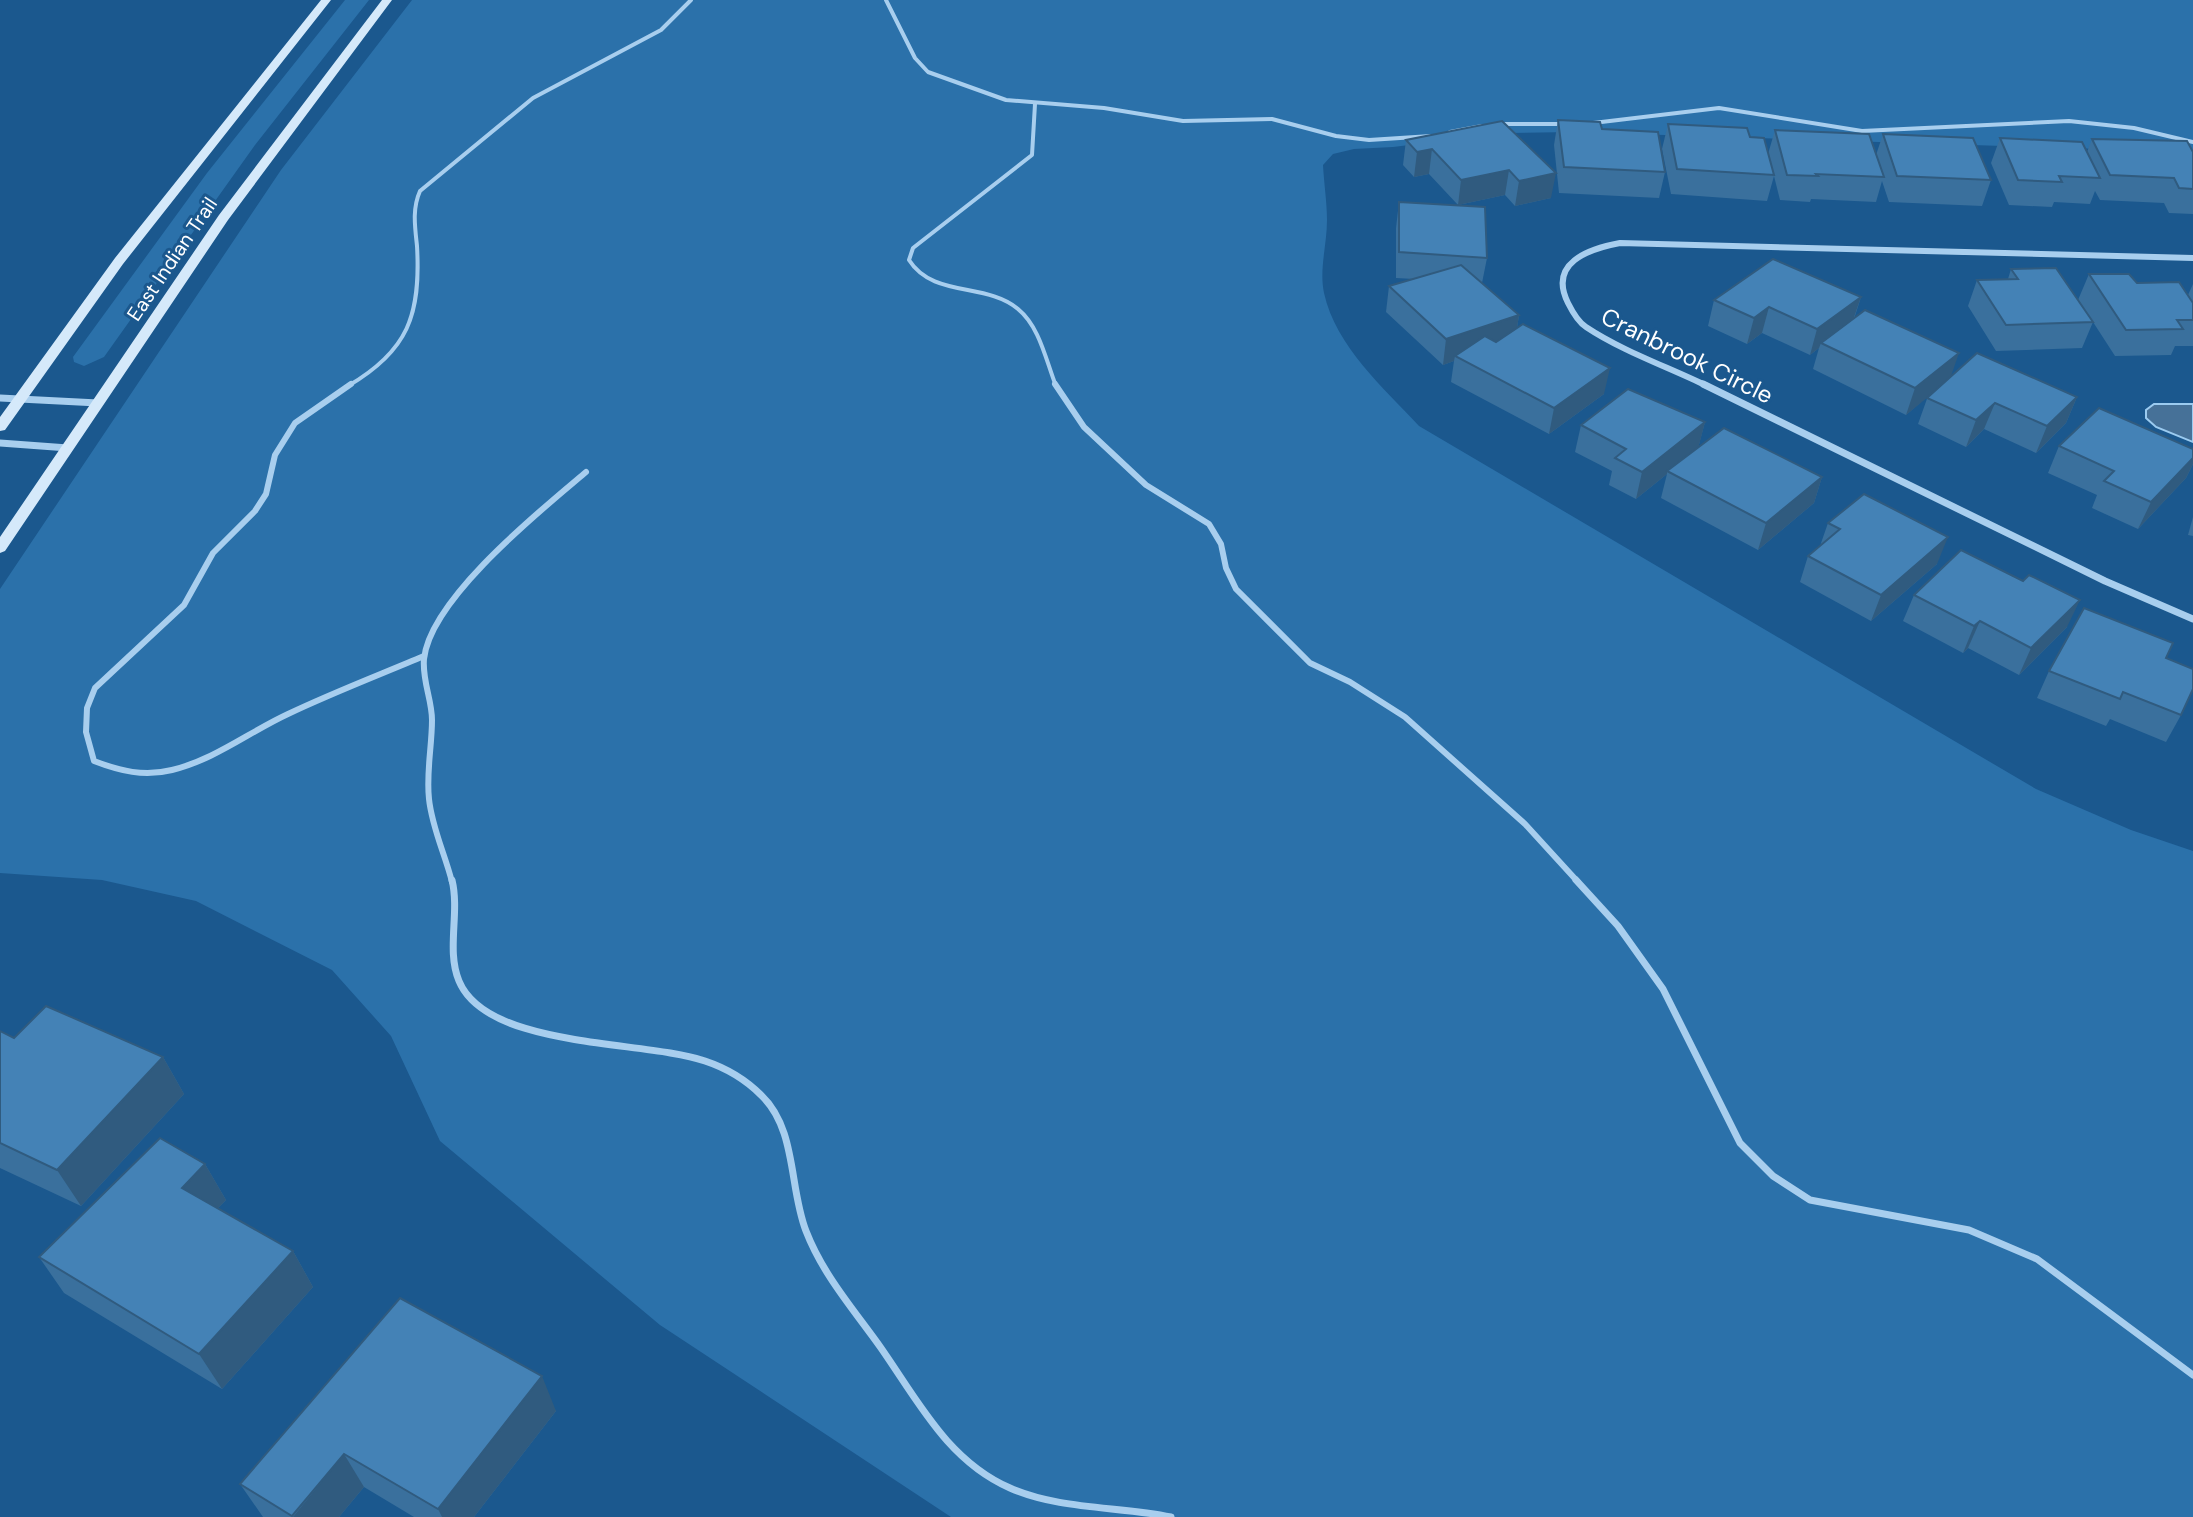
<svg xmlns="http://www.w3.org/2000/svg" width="2193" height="1517" font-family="'DM Sans',sans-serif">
<rect width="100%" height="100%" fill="#1b588e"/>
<g fill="#2b71aa">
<path d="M345 0H369L255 145 104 357 84 366 74 362 73 357 207 173Z"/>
<path d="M412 0H2193V152L1572 132 1506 133 1393 147 1354 149 1333 154 1323 165C1324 184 1327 202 1327 220 1327 245 1319 269 1324 293 1336 347 1384 388 1419 426L2036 789 2131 830 2193 851V1517H951L660 1325 440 1141 391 1036 332 970 196 901 102 880 0 873V589L281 170Z"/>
</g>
<path fill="#467198" stroke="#9bcbf0" stroke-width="2" d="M2154 404H2193V442L2156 427 2146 418V410Z"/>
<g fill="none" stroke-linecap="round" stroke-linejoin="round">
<g stroke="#a8ceee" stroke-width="4">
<path d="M886 0 915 58 928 72 1006 100 1104 108 1183 121 1272 119 1336 136 1369 140 1431 136"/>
<path d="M1035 104 1032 155 913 248 909 260C933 298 986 282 1018 309 1040 327 1046 361 1056 386"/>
<path d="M1593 123 1719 108 1862 131 2069 121 2134 128 2193 142"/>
<path d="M1497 124H1566"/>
<path d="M1450 132 1482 126"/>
<path d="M348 386C408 351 421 315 417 246 415 227 412 209 420 191L533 98 661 30 691 0"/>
</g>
<g stroke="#a8ceee" stroke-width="6">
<path d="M351 384 295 423 275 455 266 494 255 511 213 553 184 605 95 688 87 708 86 732 94 761C120 771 144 777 172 770 214 760 249 732 288 714 332 693 379 675 424 656"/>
<path d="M1055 384 1084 427 1146 485 1209 524 1221 544 1226 568 1236 589 1310 663 1350 682 1405 717 1525 824 1578 882"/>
<path d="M452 882C445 854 432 828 429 799 426 773 432 746 432 720 432 700 422 680 424 659 430 599 541 510 586 472"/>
</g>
<g stroke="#a8ceee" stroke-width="7">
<path d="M452 880C460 913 446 950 459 981 487 1049 644 1040 705 1061 726 1068 745 1079 761 1095 797 1129 789 1188 806 1231 823 1275 854 1310 881 1348 918 1401 948 1461 1010 1488 1060 1510 1119 1506 1171 1517"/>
<path d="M1576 880 1618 926 1663 989 1740 1143 1773 1176 1810 1200 1969 1230 2037 1259 2193 1375"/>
</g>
<path stroke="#a8ceee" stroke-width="6" d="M1707 386C1668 367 1622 351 1586 327 1578 322 1572 311 1568 303 1548 263 1588 249 1620 243L2193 258"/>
<g stroke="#a8ceee" stroke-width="7">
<path d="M1703 384 2105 581 2193 619"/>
<path d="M0 398 98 403"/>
<path d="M0 443 68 448"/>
</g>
<g fill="#d5e9fa" fill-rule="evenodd">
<path d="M321 0H331L123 264 5 430 0 431V417L115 258Z"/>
<path d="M382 0H392L228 220 5 551 0 553V537L219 215Z"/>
</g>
</g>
<g fill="#3a709d">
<path d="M1558 120 1602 129 1665 172 1659 198 1559 193 1554 145Z"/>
<path d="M1502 121 1551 198 1515 206 1505 195 1458 205 1429 174 1414 177 1403 165 1406 140Z"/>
<path d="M1668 124 1750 137 1768 154 1775 130 1876 155 1883 134 1991 180 1982 206 1889 202 1882 181 1876 202 1811 199 1810 202 1780 200 1774 176 1767 201 1671 194 1662 149Z"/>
<path d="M2000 138 2087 152 2092 139 2193 152V214L2169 213 2164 203 2100 200 2095 191 2090 204 2054 202 2052 207 2009 205 1991 163Z"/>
<path d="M1399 202 1487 258 1482 283 1519 315 1517 328 1604 394 1549 434 1451 382 1454 361 1443 365 1386 312 1389 286 1414 279 1396 278V228Z"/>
<path d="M2011 269 2078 300 2089 274 2137 283 2188 295 2193 284V346H2175L2171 355 2115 356 2093 322 2082 348 1996 351 1968 306 1977 280 2008 279Z"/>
<path d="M1861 297 1854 319 1951 377 2077 397 2066 423 2036 453 1984 429 1966 447 1918 424 1928 396 1906 415 1813 369 1819 348 1810 355 1762 333 1747 344 1708 326 1714 300Z"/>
<path d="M1705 422 1698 448 1822 477 1814 503 1758 550 1661 498 1667 474 1636 499 1609 485 1612 471 1575 452 1581 425Z"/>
<path d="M2059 446 2193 449V464L2186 478 2138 529 2092 508 2097 495 2048 473Z"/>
<path d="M2193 517V536L2188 535Z"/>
<path d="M1828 523 1937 564 1871 621 1800 582 1808 556 1820 546Z"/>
<path d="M1914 595 2067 627 2019 675 1968 648 1963 653 1903 621Z"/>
<path d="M2166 658 2181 715 2166 742 2110 719 2106 726 2037 698 2049 671Z"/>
<path d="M0 1031 14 1038 163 1057 184 1094 81 1206 0 1168Z"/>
<path d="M205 1164 226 1200 218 1208 293 1251 313 1287 222 1389 64 1293 39 1257Z"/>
<path d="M400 1298 556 1411 474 1517H414L364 1487 339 1517H263L240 1484Z"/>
</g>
<g fill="#305b7f">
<path d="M1432 149 1429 174 1414 177 1417 152Z"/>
<path d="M1509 170 1505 195 1458 205 1461 180Z"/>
<path d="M1556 173 1551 198 1515 206 1519 181Z"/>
<path d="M1861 297 1852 323 1821 343 1819 348 1810 355 1817 329Z"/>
<path d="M1769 307 1762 333 1747 344 1754 318Z"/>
<path d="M1519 315 1515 341 1455 356 1454 361 1443 365 1446 339Z"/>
<path d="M1959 353 1950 379 1906 415 1915 388Z"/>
<path d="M1610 368 1604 394 1549 434 1554 408Z"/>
<path d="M2077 397 2066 423 2036 453 2047 426Z"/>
<path d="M1995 403 1984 429 1966 447 1976 420Z"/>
<path d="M1705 422 1698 449 1667 471V474L1636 499 1642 472Z"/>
<path d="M2193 458V464L2186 478 2138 529 2151 502Z"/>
<path d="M1822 477 1814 503 1758 550 1766 523Z"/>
<path d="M1948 537 1937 564 1871 621 1881 595Z"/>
<path d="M2080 600 2067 627 2019 675 2031 648Z"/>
<path d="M1980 621 1968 648 1963 653 1974 626Z"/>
<path d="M163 1057 184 1094 81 1206 57 1170Z"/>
<path d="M205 1164 226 1200 203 1224 182 1188Z"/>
<path d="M293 1251 313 1287 222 1389 199 1354Z"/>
<path d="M542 1376 556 1411 474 1517H442L438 1509Z"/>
<path d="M344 1454 364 1487 339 1517H293Z"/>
</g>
<g fill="#4482b6" stroke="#305b7f" stroke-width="2">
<path d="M1558 120 1600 122 1602 129 1658 132 1665 172 1564 167Z"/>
<path d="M1502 121 1556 173 1519 181 1509 170 1461 180 1432 149 1417 152 1406 140Z"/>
<path d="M1668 124 1747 128 1750 137 1764 138 1774 175 1677 169Z"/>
<path d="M1775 130 1869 134 1884 177 1816 174 1818 176 1787 175Z"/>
<path d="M1883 134 1973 138 1991 180 1897 176Z"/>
<path d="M2000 138 2082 142 2100 178 2059 176 2062 182 2018 180Z"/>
<path d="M2092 139 2187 141 2193 152V189L2179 188 2174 178 2110 175Z"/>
<path d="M1399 202 1485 207 1487 258 1399 252Z"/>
<path d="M1773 259 1861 297 1817 329 1769 307 1754 318 1714 300Z"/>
<path d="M1461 265 1519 315 1446 339 1389 286Z"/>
<path d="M2056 268 2093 322 2006 325 1977 280 2018 279 2011 269Z"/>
<path d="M2089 274H2129L2137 283 2179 282 2193 303V320H2177L2183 329 2126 330Z"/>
<path d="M1865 310 1959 353 1915 388 1821 343Z"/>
<path d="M1523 324 1610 368 1554 408 1455 356 1485 336 1496 342Z"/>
<path d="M1977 353 2077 397 2047 426 1995 403 1976 420 1927 398Z"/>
<path d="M1628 389 1705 422 1642 472 1615 458 1626 449 1581 425Z"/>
<path d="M2099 408 2193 449V458L2151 502 2104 481 2114 471 2059 446Z"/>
<path d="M1724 428 1822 477 1766 523 1667 471Z"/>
<path d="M1864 494 1948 537 1881 595 1808 556 1840 529 1828 523Z"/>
<path d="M1961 550 2023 581 2029 575 2080 600 2031 648 1980 621 1974 626 1914 595Z"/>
<path d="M2084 608 2173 643 2166 658 2193 669V689L2181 715 2123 692 2120 699 2049 671Z"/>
<path d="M46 1006 163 1057 57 1170 0 1143V1031L14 1038Z"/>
<path d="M160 1138 205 1164 182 1188 293 1251 199 1354 39 1257Z"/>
<path d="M400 1298 542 1376 438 1509 344 1454 292 1516 240 1484Z"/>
</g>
<g text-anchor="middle" stroke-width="6" stroke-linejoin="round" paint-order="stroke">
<g font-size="20" fill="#fff" stroke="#1b588e">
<text transform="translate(172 259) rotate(-56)" y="7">East Indian Trail</text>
</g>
<g font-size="24" fill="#fff" stroke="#1b588e">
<text transform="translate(1687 356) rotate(26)" y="8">Cranbrook Circle</text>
</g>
</g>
</svg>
